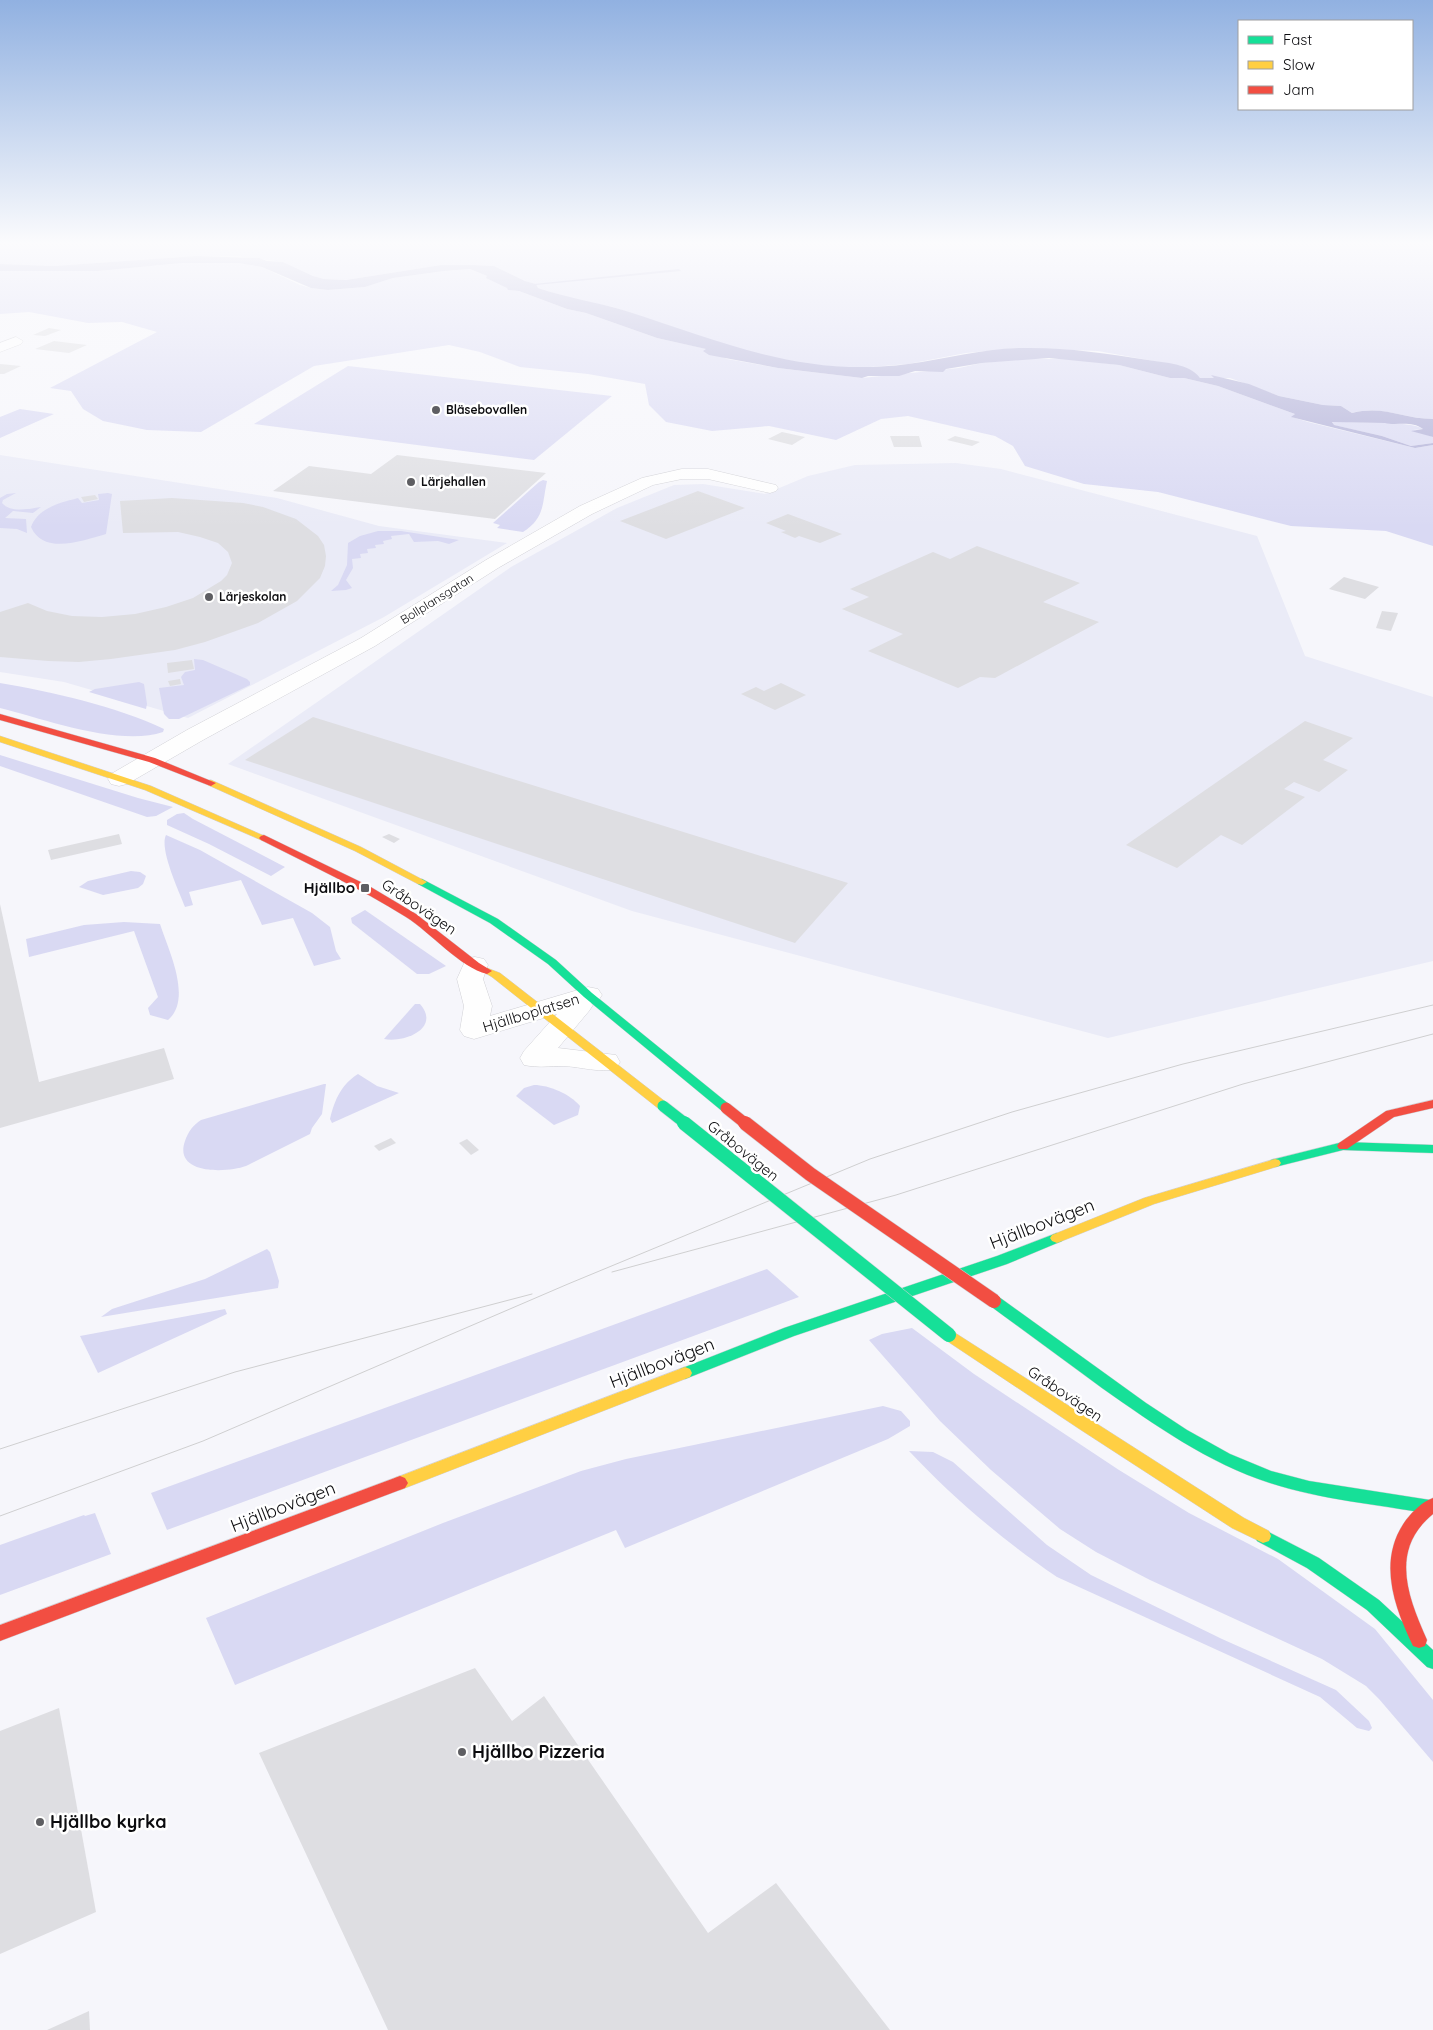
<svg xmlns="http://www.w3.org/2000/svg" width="1433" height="2030" font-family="Quicksand,sans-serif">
<rect width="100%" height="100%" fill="#f6f6fb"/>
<g fill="#eaebf7">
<path d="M0 455 277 498 379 526 507 543 384 617 188 718 64 682 0 672Z"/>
<path d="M956 463 1001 469 1257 536 1305 656 1433 697V961L1108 1038 632 911 228 764 511 567 617 508 674 485 703 484 765 494 808 476 855 465Z"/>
</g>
<g fill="#d9d9f3">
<path d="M0 244H1433V419C1405 419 1381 405 1352 413L1341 406 1323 405 1279 396 1230 378H1200L1181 366 1098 351 1019 348 966 353 908 364 858 368 813 365 759 355 703 338 613 307 572 299 538 288 536 284 525 281 494 266 474 265H441L346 280 324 279 313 276 283 262 237 256H196L54 266 0 264Z"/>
<path d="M182 263H238L262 267 300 285 311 288 328 290 365 287 393 278 444 271 470 269 487 276V278L508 288V290L519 291 567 309 586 313 657 338 707 349 727 359 778 368 862 378 959 368 982 363 1020 359H1071L1119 365 1170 378H1184L1218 386 1295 414 1292 417 1308 422 1415 448 1433 445V546L1386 531 1291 526 1158 492 1084 484 1025 466 1013 446 995 436 908 416 881 419 836 440 769 426 712 431 666 422 649 405 645 384 588 374 520 367 480 352 449 345 314 366 201 432 147 430 103 421 83 409 71 391 50 388 157 332 122 322 88 323 29 312 0 314V271H98Z"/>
<path d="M348 366 612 396 534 460 254 424Z"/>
<path d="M20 409 54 414 0 438V417Z"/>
<path d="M1332 421C1351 424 1412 420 1423 429L1413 430 1433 437V443L1411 446 1382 436 1333 425Z"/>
<path d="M543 480 547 481C542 504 545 518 523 532L497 528 500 525 493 523 539 482Z"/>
<path d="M16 493 3 500 2 503C11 513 28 509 41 507L33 513 13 511 5 518 26 519 27 533 17 529 0 528V498L7 494Z"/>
<path d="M108 493 112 494 106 534C84 540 44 556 31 527 38 508 59 503 78 498L82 503 99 500 98 494Z"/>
<path d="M378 531H401L459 540 449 544 438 541 414 542 409 534 391 536 392 539 383 541 384 544 375 545 376 548 367 549 368 553 360 554 361 558 352 559 353 568 346 580 352 588 346 590 331 591 338 585 347 565 348 543 360 536Z"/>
<path d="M194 659 203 660 247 679 250 682V685L179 719H169L164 714 159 688 184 685 181 677 185 672 195 670Z"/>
<path d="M139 682 144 684 147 704 146 709 89 692 95 689Z"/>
<path d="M0 683C52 692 116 706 164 729L163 732C120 747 44 719 0 708Z"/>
<path d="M0 755 138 798 173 807 156 816 147 817 0 766Z"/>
<path d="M184 813 193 819 285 867 271 876 209 844 167 825V820L177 814Z"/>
<path d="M166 835 200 850 312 913 330 927 336 951 341 959 314 966 293 918 262 925 241 880 189 892 193 905 185 907C179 891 159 849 166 835Z"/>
<path d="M131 871 140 872 146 876 143 884 138 888 103 895 79 887 88 881Z"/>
<path d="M365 910 446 966 429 974H417L352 923 351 918Z"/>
<path d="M124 922 160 924C168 949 193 999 168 1020L150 1015 148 1008 158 997 134 931 29 957 26 939 84 925Z"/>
<path d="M415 1004H420C441 1028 405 1043 384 1039Z"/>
<path d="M358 1074 377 1086 399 1093 332 1123 330 1119C335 1099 341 1085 358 1074Z"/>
<path d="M324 1084H326L322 1114 312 1128 310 1134 246 1166C227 1173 173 1175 185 1141 188 1132 193 1125 201 1120Z"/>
<path d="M534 1085C549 1085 570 1094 580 1106L578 1115 554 1125 516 1096 524 1088Z"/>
<path d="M267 1249 270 1252 279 1281 278 1288 101 1317 112 1309 205 1279Z"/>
<path d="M767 1269 799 1297 167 1530 151 1493Z"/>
<path d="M225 1309 227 1314 98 1373 80 1336Z"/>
<path d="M912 1328 974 1374 1119 1470 1189 1513 1278 1559 1375 1629 1433 1700V1762L1379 1699 1366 1686 1322 1659 1150 1580 1096 1552 1060 1529 991 1470 940 1421 869 1340 882 1334Z"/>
<path d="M883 1406 901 1411 910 1421V1426L888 1439 625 1548 616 1530 235 1685 206 1618 443 1523 581 1471 626 1459Z"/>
<path d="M909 1451 933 1452 953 1462 1047 1545 1091 1575 1222 1639 1336 1690 1369 1721 1372 1728 1369 1731 1357 1728 1320 1697 1057 1577C1004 1541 953 1498 909 1451Z"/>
<path d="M95 1513 111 1554 0 1595V1545L84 1515 85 1516Z"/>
</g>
<path fill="#aeadd6" d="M196 256 259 258 267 261 283 262 313 276 324 279 346 280 441 265H474L494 266 525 281 536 284 538 288C567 298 597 302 626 311 722 342 804 378 908 364 946 359 983 349 1020 348 1064 347 1105 353 1148 360 1165 363 1189 363 1200 378H1214L1211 375 1249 384 1279 396 1323 405 1341 406 1352 413C1384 405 1403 419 1433 419V437L1411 431 1423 429C1411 420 1397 426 1385 423L1332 422 1334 425 1382 436 1411 446 1433 443V445L1415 448 1291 417 1295 414 1218 386 1184 378H1170L1119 365 1049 358 982 363 946 369 943 372 915 371 899 376H868L862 378 778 368 709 355 703 351 706 349 657 338 586 313 567 309 519 291 508 290 507 288 486 278 487 276 470 269 444 271 393 278 365 287 328 290 311 288 262 267 238 263H182L98 271H0V264L54 266Z"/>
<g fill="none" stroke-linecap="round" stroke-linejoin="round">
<path fill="#aeadd6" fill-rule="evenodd" d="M679 269 681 271 536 285 534 284Z"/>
</g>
<g fill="#dedee2">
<path d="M49 328 61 330 45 336 33 335Z"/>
<path d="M54 341 87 345 69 353 35 349Z"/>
<path d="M0 364 21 366 4 374H0Z"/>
<path d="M782 432 805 437 792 445 768 439Z"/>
<path d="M890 436H919L922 447H894Z"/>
<path d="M955 436 980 442 972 446 947 440Z"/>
<path d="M397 455 546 473 495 519 273 491 309 466 371 474Z"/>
<path d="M698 491 745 508 666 539 620 521Z"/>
<path d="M95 495 98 499 84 502 81 497Z"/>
<path d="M172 498 243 503 263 507 296 519 318 536 324 545 326 556 325 566 320 578 297 601 258 623 205 642 175 650 111 659 79 662 48 661 0 657V612L28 603 47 611 72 616 102 617 135 614 166 607 193 598 221 581 227 575 232 563 228 552 218 543 200 537 178 532 123 533 120 501Z"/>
<path d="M788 514 842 534 820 543 799 536 795 538 781 532 786 531 766 523Z"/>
<path d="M977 546 1080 583 1043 602 1099 622 995 678 980 677 958 688 868 651 903 634 842 609 869 597 850 589 933 552 950 559Z"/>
<path d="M1344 577 1379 587 1365 599 1329 589Z"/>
<path d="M1382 611 1398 613 1391 631 1376 628Z"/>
<path d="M192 660 194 669 168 673 167 663Z"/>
<path d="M180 679 181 684 170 686 168 681Z"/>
<path d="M781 683 806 695 775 710 741 694 756 687 764 691Z"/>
<path d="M313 717 848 883 795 943 245 760Z"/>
<path d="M1305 721 1353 738 1323 760 1348 770 1319 792 1294 782 1284 789 1305 797 1242 845 1221 835 1177 868 1126 845Z"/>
<path d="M119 834 122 844 51 860 48 850Z"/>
<path d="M389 834 400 839 394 843 382 837Z"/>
<path d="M0 904 39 1082 164 1048 174 1079 0 1128Z"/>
<path d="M391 1138 396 1143 379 1151 374 1146Z"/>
<path d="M467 1139 479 1150 471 1155 459 1143Z"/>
<path d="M475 1668 512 1721 544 1696 708 1933 776 1883 890 2030H388L259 1753Z"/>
<path d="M59 1708 96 1912 0 1954V1731Z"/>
<path d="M89 2011 90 2030H47Z"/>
</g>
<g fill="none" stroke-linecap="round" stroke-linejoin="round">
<g stroke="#d1d1d6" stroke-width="1">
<g id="street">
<path d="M16 337 23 341 21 344 0 352V343Z"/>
<path d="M682 469H708L776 485 778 488 776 491 770 493 708 479H682L653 485 592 514 498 568 375 646 203 740 127 784 119 786 111 784 108 779 111 774 187 730 361 638 486 560 580 506 642 478Z"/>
<path d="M475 957 484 959 488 965 483 979 492 1006 490 1016 588 987 598 989 602 995 598 1001 591 1003 593 1005 589 1011 558 1048 616 1055 620 1062 616 1069C599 1073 582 1067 564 1066 550 1066 538 1068 524 1065L520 1058 524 1051 557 1014 474 1039 464 1036 460 1030 464 1006 457 979 466 959Z"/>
</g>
</g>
<g stroke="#d1d1d6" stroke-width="1">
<g id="fast">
<path d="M422 879 498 919 556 960 592 993 730 1105 732 1108 730 1111H722L584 997 548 964 490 923 418 884 417 882 418 880Z"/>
<path d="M1343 1142 1433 1145V1153L1343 1150 1275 1167 1271 1166 1269 1163 1271 1160Z"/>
<path d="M1057 1233 1062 1235 1064 1238 1062 1241 1007 1264 794 1336 685 1379 680 1377 678 1373 680 1369 784 1328 997 1256Z"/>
<path d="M994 1296 999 1297 1146 1403 1187 1430 1230 1454 1271 1471 1309 1481 1430 1500 1433 1501V1513L1430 1514C1377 1504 1322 1500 1270 1483 1208 1463 1155 1425 1102 1388 1064 1360 1027 1333 989 1305L987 1301 989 1297Z"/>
<path d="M1263 1529 1319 1558 1379 1600 1433 1650V1669L1427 1667 1367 1610 1307 1568 1257 1541 1255 1536 1257 1531Z"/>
</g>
</g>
<g stroke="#d1d1d6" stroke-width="1">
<g id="slow">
<path d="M0 736 151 786 269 838 264 841 261 840 145 790 0 742Z"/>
<path d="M211 780 361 847 427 882 422 885 418 884 355 851 208 785V781Z"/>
<path d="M487 968 500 973 667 1103 669 1106 667 1109H659L492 977 482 971 483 969Z"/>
<path d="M1275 1159 1279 1160 1281 1163 1279 1166 1154 1204 1062 1241 1057 1243 1052 1241 1050 1238 1052 1235 1144 1198Z"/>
<path d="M949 1329 1244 1518 1269 1531 1271 1536 1269 1541 1263 1543 1232 1528 1081 1430 944 1339 942 1335 944 1331Z"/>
<path d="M685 1367 690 1369 692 1373 690 1377 400 1490 395 1488 392 1483 395 1478Z"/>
</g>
</g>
<g stroke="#d1d1d6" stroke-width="1">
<g id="jam">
<path d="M0 714 155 758 216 783 211 786 208 785 149 762 0 720Z"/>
<path d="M264 835 369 886 416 914 479 963 492 971 487 974C461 968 430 932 406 917 360 888 310 865 261 840L259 838 261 836Z"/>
<path d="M1433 1100V1108L1394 1117 1347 1149H1339L1337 1146 1339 1143 1386 1111Z"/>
<path d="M400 1476 405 1478 408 1483 405 1488 0 1641V1625Z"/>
<path d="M1433 1498V1514C1389 1550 1408 1597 1427 1640L1425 1646 1419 1648 1413 1646C1394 1606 1377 1560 1406 1520 1413 1511 1422 1502 1433 1498Z"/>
</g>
</g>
<use href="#street" fill="#fefefe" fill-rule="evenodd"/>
<use href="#fast" fill="#16e098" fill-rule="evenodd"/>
<use href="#slow" fill="#ffcf43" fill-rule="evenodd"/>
<use href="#jam" fill="#f24e42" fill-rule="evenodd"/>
<g stroke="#cfcfd0" stroke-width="1">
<path d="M612 1272 896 1195 1243 1084 1433 1034"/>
<path d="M0 1449 235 1372 532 1294"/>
<path d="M0 1516 203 1441 568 1284 870 1159 1012 1112 1183 1064 1433 1005"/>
</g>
<g stroke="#d1d1d6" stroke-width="12" stroke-linecap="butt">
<path id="fast-bridge-far1" d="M663 1106 686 1124"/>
</g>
<g stroke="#d1d1d6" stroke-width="15" stroke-linecap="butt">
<path id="fast-bridge" d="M684 1123 949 1335"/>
</g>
<g stroke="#d1d1d6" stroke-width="12" stroke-linecap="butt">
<path id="jam-bridge-far1" d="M726 1108 746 1124"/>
</g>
<g stroke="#d1d1d6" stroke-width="15" stroke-linecap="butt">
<path id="jam-bridge" d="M745 1123 810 1174 994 1301"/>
</g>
<use href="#fast-bridge-far1" stroke="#16e098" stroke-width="11"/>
<use href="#fast-bridge" stroke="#16e098" stroke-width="14"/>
<use href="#jam-bridge-far1" stroke="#f24e42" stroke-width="11"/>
<use href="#jam-bridge" stroke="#f24e42" stroke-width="14"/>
</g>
<linearGradient id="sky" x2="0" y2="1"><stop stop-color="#91b1e1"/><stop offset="0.46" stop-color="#fbfbfd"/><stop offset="1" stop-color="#fbfbfd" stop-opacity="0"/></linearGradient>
<rect width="1433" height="528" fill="url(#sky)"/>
<g fill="#5e5e62" stroke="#fff" stroke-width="2">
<circle cx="436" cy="410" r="5"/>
<circle cx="411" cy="482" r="5"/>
<circle cx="209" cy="597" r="5"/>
<rect x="360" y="883" width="10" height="10" rx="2.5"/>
<circle cx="462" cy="1752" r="5"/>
<circle cx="40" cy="1822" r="5"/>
</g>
<g text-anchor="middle" stroke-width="5" stroke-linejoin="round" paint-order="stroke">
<g font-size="12" font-weight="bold" fill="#0c0c0f" stroke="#fff" text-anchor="start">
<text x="446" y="414">Bläsebovallen</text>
<text x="421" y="486">Lärjehallen</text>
<text x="219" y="601">Lärjeskolan</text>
</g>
<g font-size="12" fill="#0c0c0f" stroke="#fff">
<text transform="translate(437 599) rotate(-32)" y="4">Bollplansgatan</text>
</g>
<g font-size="15" font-weight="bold" fill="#0c0c0f" stroke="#fff" text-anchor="end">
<text x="355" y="893">Hjällbo</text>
</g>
<g font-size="15" fill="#0c0c0f" stroke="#fff">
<text transform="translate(419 907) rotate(34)" y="5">Gråbovägen</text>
<text transform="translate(531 1013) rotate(-17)" y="5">Hjällboplatsen</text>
<text transform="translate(743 1151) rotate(39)" y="5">Gråbovägen</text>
<text transform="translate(1065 1394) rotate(34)" y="5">Gråbovägen</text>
</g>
<g font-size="18" fill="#0c0c0f" stroke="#fff">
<text transform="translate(1042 1224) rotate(-21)" y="6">Hjällbovägen</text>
<text transform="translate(662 1363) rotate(-21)" y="6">Hjällbovägen</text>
<text transform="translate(283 1507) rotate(-21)" y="6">Hjällbovägen</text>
</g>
<g font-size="18" font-weight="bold" fill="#0c0c0f" stroke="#fff" text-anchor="start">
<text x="472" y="1758">Hjällbo Pizzeria</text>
<text x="50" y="1828">Hjällbo kyrka</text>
</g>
</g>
<rect x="1238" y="20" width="175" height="90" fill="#ffffff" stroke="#9e9e9f"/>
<rect x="1248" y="36" width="25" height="8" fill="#16e098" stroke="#9e9e9f"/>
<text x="1283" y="45" font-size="15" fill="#0c0c0f">Fast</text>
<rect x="1248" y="61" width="25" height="8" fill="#ffcf43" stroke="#9e9e9f"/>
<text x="1283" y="70" font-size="15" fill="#0c0c0f">Slow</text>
<rect x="1248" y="86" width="25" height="8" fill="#f24e42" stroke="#9e9e9f"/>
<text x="1283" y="95" font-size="15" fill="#0c0c0f">Jam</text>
</svg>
